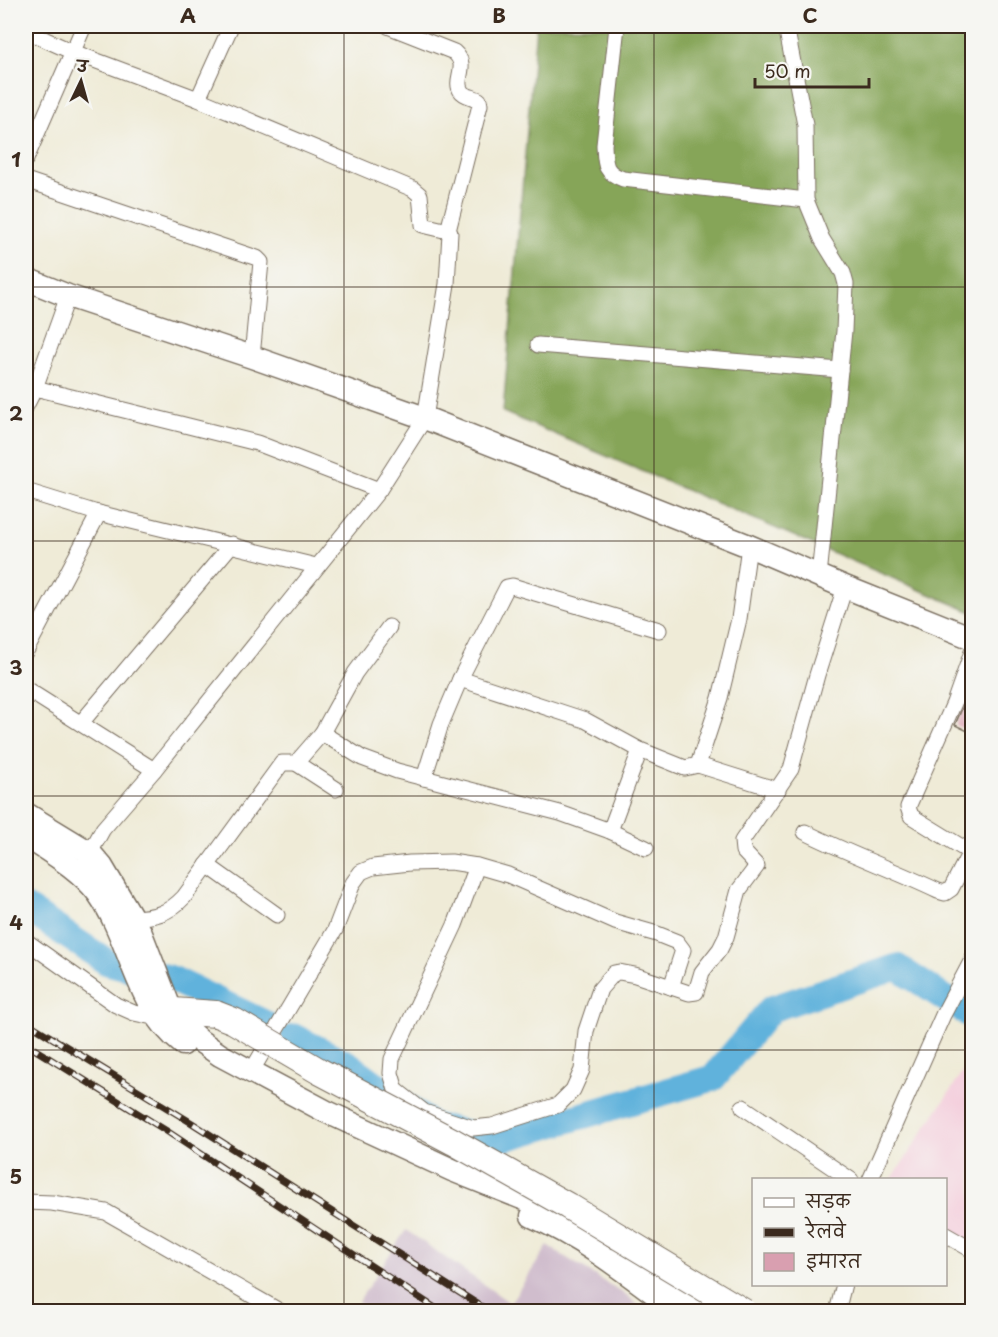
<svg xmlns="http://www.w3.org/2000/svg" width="998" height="1337" font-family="'Playpen Sans','Playpen Sans Deva',sans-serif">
<rect width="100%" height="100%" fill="#f6f6f2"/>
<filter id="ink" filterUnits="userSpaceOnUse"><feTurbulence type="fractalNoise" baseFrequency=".0167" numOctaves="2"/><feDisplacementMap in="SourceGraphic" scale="12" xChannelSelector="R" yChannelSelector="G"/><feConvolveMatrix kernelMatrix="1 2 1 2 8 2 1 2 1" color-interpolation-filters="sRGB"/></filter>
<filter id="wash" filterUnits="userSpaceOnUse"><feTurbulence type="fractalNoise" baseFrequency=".008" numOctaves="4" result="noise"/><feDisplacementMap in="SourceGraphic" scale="24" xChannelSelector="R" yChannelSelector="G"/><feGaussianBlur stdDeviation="1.35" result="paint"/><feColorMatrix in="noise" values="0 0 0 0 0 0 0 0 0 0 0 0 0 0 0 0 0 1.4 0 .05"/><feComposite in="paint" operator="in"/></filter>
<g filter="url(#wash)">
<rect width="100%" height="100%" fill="#efebd7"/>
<path fill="#f4cfdd" d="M972 1058V1243L946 1228V1180H891Z"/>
<path fill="#d0bdcd" d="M406 1230 510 1303 548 1246 629 1297 644 1311H373L358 1302Z"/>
<path fill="#86a559" stroke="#60683c" stroke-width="1.5" d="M536 26H972V612L503 412Z"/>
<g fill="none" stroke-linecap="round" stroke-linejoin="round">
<g stroke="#61b2dc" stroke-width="27">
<path d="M26 908 107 962 172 979 264 1023"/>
<path d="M294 1037 348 1064 433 1126 498 1140 713 1078 771 1009 897 967 972 1016"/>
</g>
</g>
<g id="blocks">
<path fill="#d99fb0" d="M972 685V733L955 725Z"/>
</g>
</g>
<g filter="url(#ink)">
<use href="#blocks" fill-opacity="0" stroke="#7a6e5f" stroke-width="1.5"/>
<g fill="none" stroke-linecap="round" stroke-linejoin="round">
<g stroke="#7a6e5f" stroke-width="17">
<g id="street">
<path d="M388 26 454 52C470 66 453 79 461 91 464 96 474 97 479 100L480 105 448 231"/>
<path d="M617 26 604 145C605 165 604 172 623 179L806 200"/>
<path d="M786 26 805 125 806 200 822 239 843 273 846 284 844 331 819 576"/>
<path d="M26 31 73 52 198 99 413 189 420 195 423 225 448 231 450 233 447 284 425 418 379 490 154 770 103 829 86 860"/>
<path d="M198 99 231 26"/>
<path d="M26 159 84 26"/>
<path d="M26 180 257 258 261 262 252 357"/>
<path d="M538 345 840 370"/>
<path d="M35 388 257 443 379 490"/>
<path d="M26 406 35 388 68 296"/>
<path d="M26 491 94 512 316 566"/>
<path d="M26 651 99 513"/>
<path d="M460 679 585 720 640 750 685 768 698 765 720 698 739 619 749 546"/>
<path d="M26 689 154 770"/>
<path d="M81 723 232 544"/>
<path d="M322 733 362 758 397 771 560 813 610 831 646 848"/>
<path d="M296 763 336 789"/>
<path d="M698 765 778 790"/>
<path d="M424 778 441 724 460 679 507 587 512 586 659 630"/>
<path d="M610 831 640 750"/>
<path d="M805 832C849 854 894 870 938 891L945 893 951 889 968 856V851L911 816 908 807 954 703 972 652"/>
<path d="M207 865 277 915"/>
<path d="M477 866 455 925 392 1059 391 1073 396 1090 424 1112 473 1128 492 1126 558 1105 573 1090 582 1070 586 1031 600 989 614 973 619 972 635 975 689 993 696 992 702 972 720 949 726 937 739 890 757 866 743 851 742 841 791 769 817 675 845 587"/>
<path d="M132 918C155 917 168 914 184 897L282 763H296L322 733 355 673 389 627"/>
<path d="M26 941 116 1005 134 1013 162 1019"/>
<path d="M251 1072 335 930 353 883 361 872 373 867 410 863 451 862 477 866 508 875 615 922 657 934 677 942 683 950 671 987"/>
<path d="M743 1107 851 1180"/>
<path d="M870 1180 943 1015 972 960"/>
<path d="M26 1202 52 1203 106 1212 281 1312"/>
<path d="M946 1235 972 1250"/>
<path d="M837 1312 844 1284"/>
</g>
</g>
<g stroke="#7a6e5f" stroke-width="25">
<g id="secondary">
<path d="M26 279 68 296 252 357 425 418 749 546 845 587 972 638"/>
<path d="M26 814 90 853 102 867 140 931 168 1003 181 1024 200 1041 220 1055 325 1111 452 1170 562 1214"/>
<path d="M26 836C50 852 80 869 98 893 132 941 135 1007 183 1044"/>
<path d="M532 1216C585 1239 632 1277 679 1312"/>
<path d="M623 1252 708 1312"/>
</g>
</g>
<g stroke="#7a6e5f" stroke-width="28">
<path id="primary" d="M173 1011 216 1014"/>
</g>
<use href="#street" stroke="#fff" stroke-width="15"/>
<use href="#secondary" stroke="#fff" stroke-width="22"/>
<use href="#primary" stroke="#fff" stroke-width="26"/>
<g stroke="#3b2a1e" stroke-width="7">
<g id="rail">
<path d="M26 1022 192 1123 490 1312"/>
<path d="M26 1044 165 1130 441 1312"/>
</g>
</g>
<use href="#rail" stroke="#f6f6f2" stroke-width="4.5" stroke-dasharray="14" stroke-linecap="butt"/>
<g stroke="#7a6e5f" stroke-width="28" stroke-linecap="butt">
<path id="primary-bridge" d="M216 1014 234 1021 319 1071 454 1142 568 1206 744 1312"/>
</g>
<use href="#primary-bridge" stroke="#fff" stroke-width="26"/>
</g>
</g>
<path fill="none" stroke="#3b2a1e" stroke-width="1.5" stroke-opacity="0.55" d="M344 26V1312M654 26V1312M26 287H972M26 541H972M26 796H972M26 1050H972"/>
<rect width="998" height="1337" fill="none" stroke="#f6f6f2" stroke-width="66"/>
<rect x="752" y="1178" width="195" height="108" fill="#f6f6f2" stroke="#aba49d" stroke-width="1.5"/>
<rect x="764" y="1198" width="30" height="9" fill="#ffffff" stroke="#aba49d" stroke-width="1.5"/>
<text x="806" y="1208" font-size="18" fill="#3b2a1e">सड़क</text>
<rect x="764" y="1228" width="30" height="9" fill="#3b2a1e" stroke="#aba49d" stroke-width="1.5"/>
<text x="806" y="1238" font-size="18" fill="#3b2a1e">रेलवे</text>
<rect x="764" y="1253" width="30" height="18" fill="#d99fb0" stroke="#aba49d" stroke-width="1.5"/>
<text x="806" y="1268" font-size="18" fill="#3b2a1e">इमारत</text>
<g transform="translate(81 81) rotate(5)" stroke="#f6f6f2" stroke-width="4.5" paint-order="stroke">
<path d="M0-4.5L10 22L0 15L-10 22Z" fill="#3b2a1e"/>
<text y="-9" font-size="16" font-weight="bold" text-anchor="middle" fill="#3b2a1e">उ</text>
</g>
<path d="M755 78v9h114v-9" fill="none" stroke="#3b2a1e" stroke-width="3"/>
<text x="764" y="78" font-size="18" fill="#3b2a1e" stroke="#f6f6f2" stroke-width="4.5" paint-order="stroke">50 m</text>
<rect x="33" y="33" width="932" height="1271" fill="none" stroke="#3b2a1e" stroke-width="2"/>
<g font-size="20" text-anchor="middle" font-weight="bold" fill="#3b2a1e">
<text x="188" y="23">A</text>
<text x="499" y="23">B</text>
<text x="810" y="23">C</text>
<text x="16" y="167">1</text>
<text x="16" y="421">2</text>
<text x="16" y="675">3</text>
<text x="16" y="930">4</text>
<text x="16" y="1184">5</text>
</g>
</svg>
